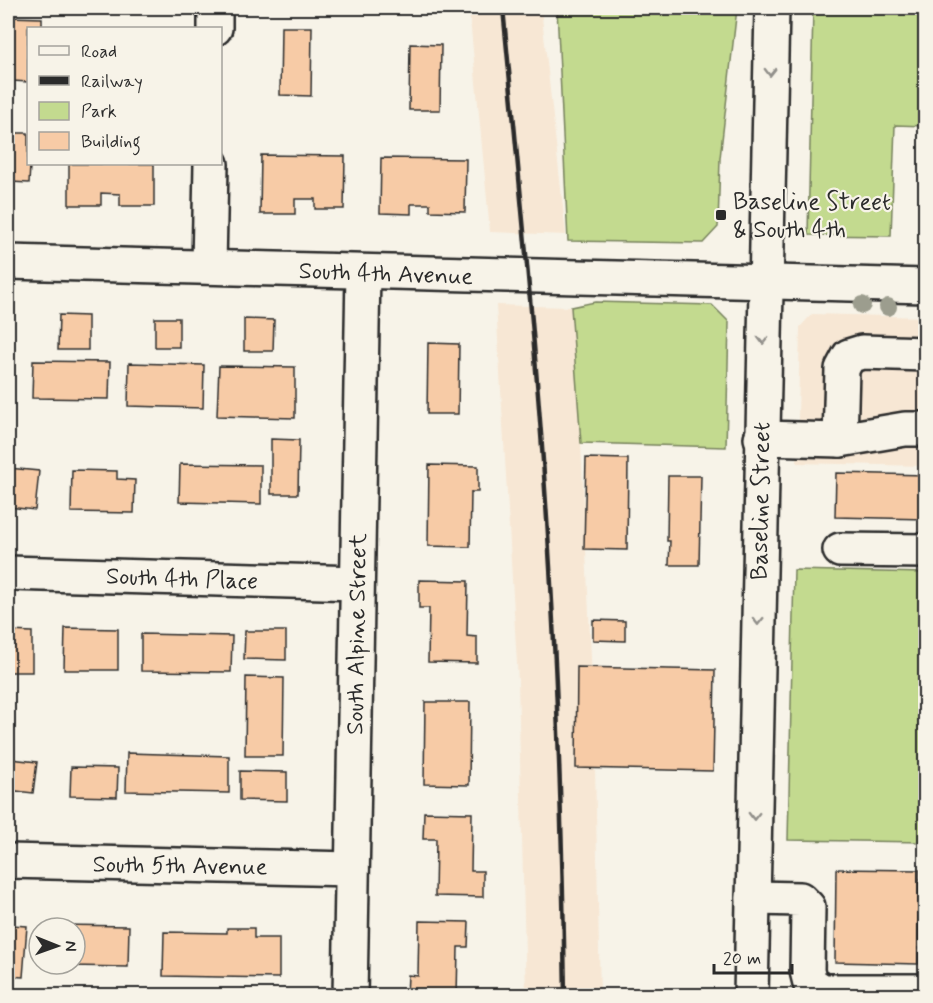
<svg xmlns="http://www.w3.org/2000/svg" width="933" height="1003" font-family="Mynerve,sans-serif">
<rect width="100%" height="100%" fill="#f7f3e8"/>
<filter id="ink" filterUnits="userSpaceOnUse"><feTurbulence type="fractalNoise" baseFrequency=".0167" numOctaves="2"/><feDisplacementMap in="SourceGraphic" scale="12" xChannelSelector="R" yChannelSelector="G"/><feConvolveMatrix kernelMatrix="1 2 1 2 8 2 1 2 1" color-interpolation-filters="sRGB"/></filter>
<g filter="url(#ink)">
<g fill="#f7e7d4">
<path d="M469 8H541L566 235 490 232Z"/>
<path d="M496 305 571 307 581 443 594 721 600 995H526L518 681Z"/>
<path d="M812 314 925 317V466L797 463 800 327Z"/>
</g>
<g fill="#c3da8f" stroke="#77825d" stroke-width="1.5">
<path d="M557 8H737L720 158 718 227 703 243 568 241Z"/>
<path d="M813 9 925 12V126L895 125 891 236 808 235Z"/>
<path d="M595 302 712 305 729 322 726 447 581 443 571 307Z"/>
<path d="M794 570 925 573V842L788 840Z"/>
</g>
<g fill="#f7cba6" stroke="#2b2b2b" stroke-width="1.5">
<path d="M8 17 42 18V28H28V82L13 81V70H8Z"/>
<path d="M281 27H312L311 96 280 95Z"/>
<path d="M410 44 441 45 440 110H409Z"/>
<path d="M8 133H28V164H34L30 166 29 183 11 182Z"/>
<path d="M261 155 345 156 344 209H315V199H295V214H260Z"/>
<path d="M381 158 466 159 465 212 430 211V204H411V214L380 213Z"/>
<path d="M69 164H154V206H120V194L101 193V205H69Z"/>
<path d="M59 315 88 316V350H58Z"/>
<rect x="155" y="318" width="24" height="29"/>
<path d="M244 319 274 320 273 351H244Z"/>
<path d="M428 343 459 344 458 414H427Z"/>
<path d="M33 361 110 362 109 399 32 398Z"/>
<path d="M129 363 204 365 203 408 128 406Z"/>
<path d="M219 366 295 367V418L217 416Z"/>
<path d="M271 439 299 440 298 494H271Z"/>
<path d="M586 458 628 459 627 550 584 549Z"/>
<path d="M180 464 261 465V504L179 502Z"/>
<path d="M429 465 478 466V492H471L470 547 428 546Z"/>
<path d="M8 468 39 471 35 510 8 507Z"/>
<path d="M72 470 117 471V479L135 480 134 513 71 512Z"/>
<path d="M836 473 926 475V519L835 517Z"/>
<path d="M668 476H701L699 565H669L670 541H667Z"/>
<path d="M419 580 468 581 467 636 477 637V663L428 662 429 608H419Z"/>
<path d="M593 620 625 621V641L593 640Z"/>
<path d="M65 628 118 629V670H64Z"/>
<path d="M8 631 32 632V672H8Z"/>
<path d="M245 631H286V660L244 659Z"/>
<path d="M141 634 232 636 231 672 141 671Z"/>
<path d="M577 667 715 670 713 771 576 768Z"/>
<path d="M246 677 284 678 283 756H245Z"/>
<path d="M425 702H470L469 785 424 784Z"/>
<path d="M8 744H12L11 759 37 762 33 793 8 790Z"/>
<path d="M127 753 229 756V793L126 791Z"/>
<path d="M71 767 118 768 117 797 70 796Z"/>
<path d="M240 771 287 772V801L240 800Z"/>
<path d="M424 812 472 813 471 871H483V897L435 896 436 839H423Z"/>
<path d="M836 869 919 870 918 964 835 962Z"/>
<path d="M419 921 469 922 468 947H458L457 996H407L408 975 418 976Z"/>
<path d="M11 925 27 926 23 977 8 976V930H10Z"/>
<path d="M61 925 129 926 128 967 70 966 75 964V928H61Z"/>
<path d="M227 928H254V938H279V978L163 976 164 932 227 933Z"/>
</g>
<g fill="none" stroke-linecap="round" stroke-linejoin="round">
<g stroke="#2b2b2b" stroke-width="38">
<g id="minor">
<path d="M215 28V8"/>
<path d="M8 262 926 286"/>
<path d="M209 267 211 164"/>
<path d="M761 438 840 440 905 429H926"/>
<path d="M840 440 842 369 849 356 862 352 926 354"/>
<path d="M840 550 926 551"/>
<path d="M8 573 357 583"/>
<path d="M8 861 352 869"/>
<path d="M753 898 800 899 808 907 807 971 810 983 823 991H926"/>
<path d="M350 996 363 272"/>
</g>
</g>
<g stroke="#2b2b2b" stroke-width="38">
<path id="highway" d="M751 996 772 8"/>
</g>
<use href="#minor" stroke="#f7f3e8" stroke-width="33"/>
<use href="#highway" stroke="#f7f3e8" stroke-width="33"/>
<path stroke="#2b2b2b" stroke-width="4.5" d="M503 8C523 219 544 430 554 642 560 760 563 878 565 996"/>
</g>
<g fill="#9c9d8e">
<circle cx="862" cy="305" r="9"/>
<circle cx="888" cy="307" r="9"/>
</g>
<defs><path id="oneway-chevron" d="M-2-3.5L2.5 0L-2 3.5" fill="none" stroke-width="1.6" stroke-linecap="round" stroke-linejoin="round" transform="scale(1.5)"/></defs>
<g stroke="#918f8a">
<use href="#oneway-chevron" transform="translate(770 72) rotate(91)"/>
<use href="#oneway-chevron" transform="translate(763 340) rotate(91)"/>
<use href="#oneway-chevron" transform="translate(758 621) rotate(91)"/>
<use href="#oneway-chevron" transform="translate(754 816) rotate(91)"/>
</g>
</g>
<rect fill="#2b2b2b" stroke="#f7f3e8" stroke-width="2" x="715" y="209" width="12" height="12" rx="3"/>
<g text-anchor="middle" stroke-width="4.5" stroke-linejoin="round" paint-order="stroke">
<g font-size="24" fill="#2b2b2b" stroke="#f7f3e8" text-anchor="start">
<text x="733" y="209">Baseline Street<tspan x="733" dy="28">&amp; South 4th</tspan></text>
</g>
<g font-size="24" fill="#2b2b2b" stroke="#f7f3e8">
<text transform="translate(386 273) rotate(2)" y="8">South 4th Avenue</text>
<text transform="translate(760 501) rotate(-89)" y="8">Baseline Street</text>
<text transform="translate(182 578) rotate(2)" y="8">South 4th Place</text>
<text transform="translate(356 634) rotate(-89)" y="8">South Alpine Street</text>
<text transform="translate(180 865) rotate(1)" y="8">South 5th Avenue</text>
</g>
</g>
<rect width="933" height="1003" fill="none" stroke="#f7f3e8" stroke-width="30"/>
<rect x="15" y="15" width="903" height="973" fill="none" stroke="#2b2b2b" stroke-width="2" filter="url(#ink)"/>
<rect x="27" y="27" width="195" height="138" fill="#f7f3e8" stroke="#a5a39c" stroke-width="1.5"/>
<rect x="39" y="46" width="30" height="9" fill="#f7f3e8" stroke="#a5a39c" stroke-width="1.5"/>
<text x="81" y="57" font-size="18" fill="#2b2b2b">Road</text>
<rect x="39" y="76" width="30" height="9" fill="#2b2b2b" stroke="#a5a39c" stroke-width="1.5"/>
<text x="81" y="87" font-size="18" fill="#2b2b2b">Railway</text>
<rect x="39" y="102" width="30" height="18" fill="#c3da8f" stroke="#a5a39c" stroke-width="1.5"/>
<text x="81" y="117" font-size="18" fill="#2b2b2b">Park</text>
<rect x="39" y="132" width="30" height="18" fill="#f7cba6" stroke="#a5a39c" stroke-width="1.5"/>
<text x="81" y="147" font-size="18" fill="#2b2b2b">Building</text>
<g transform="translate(57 946) rotate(91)"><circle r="28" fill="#f7f3e8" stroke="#a5a39c" stroke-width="1.5"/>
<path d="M0-4.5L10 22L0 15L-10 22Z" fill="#2b2b2b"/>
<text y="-9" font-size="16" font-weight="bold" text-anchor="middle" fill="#2b2b2b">N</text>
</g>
<path d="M714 964v9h78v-9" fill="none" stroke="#2b2b2b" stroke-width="3"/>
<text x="723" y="964" font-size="18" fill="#2b2b2b" stroke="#f7f3e8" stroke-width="4.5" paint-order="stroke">20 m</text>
</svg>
